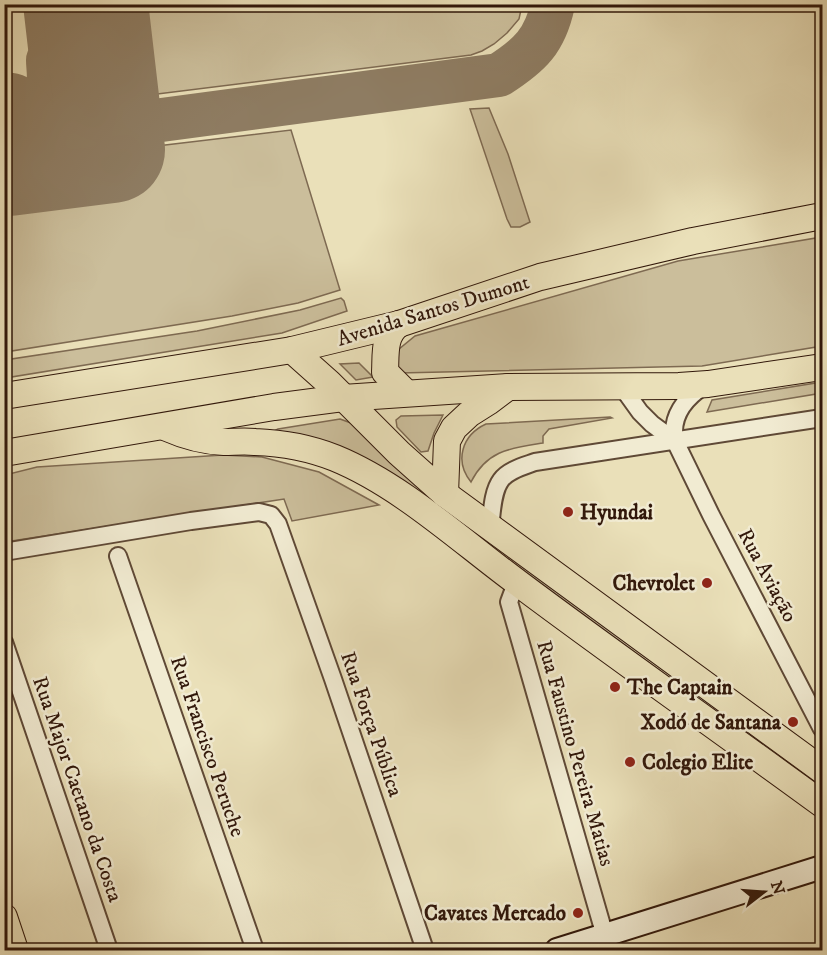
<svg xmlns="http://www.w3.org/2000/svg" width="827" height="955" font-family="'IM FELL DW Pica',serif">
<rect width="100%" height="100%" fill="#eae0b9"/>
<filter id="stains"><feTurbulence type="fractalNoise" baseFrequency=".00333" numOctaves="4"/><feColorMatrix values="0 0 0 0 .2 0 0 0 0 .09 0 0 0 0 .02 0 0 0 .5 -.17"/></filter>
<radialGradient id="worn" r=".72"><stop offset=".6" stop-color="#630" stop-opacity="0"/><stop offset="1" stop-color="#630" stop-opacity=".3"/></radialGradient>
<g fill="#cbbe9b" stroke="#7e6a52" stroke-width="1.5">
<path d="M95 5V4L522 5 519 19 507 33 494 44 482 51 471 55 125 98C113 95 108 89 103 78Z"/>
<path d="M489 108 508 154 530 222 520 227H511L507 219 470 109Z"/>
<path d="M291 130 340 290 298 303 232 316 5 352V164Z"/>
<path d="M822 237V346L702 366 399 373 393 354 415 336 678 261Z"/>
<path d="M341 298 344 301 347 311 282 333 5 378V360L197 331 300 310Z"/>
<path d="M359 363 373 377 356 380 340 364Z"/>
<path d="M822 382V393L707 412 712 400Z"/>
<path d="M443 415 434 433 428 451 421 452 397 427 396 420 401 416Z"/>
<path d="M610 417 612 418 549 429 543 436V443C511 448 487 450 471 482 454 461 462 435 486 424Z"/>
<path d="M340 419 351 423 414 483 822 784V790L390 472 274 431 278 429Z"/>
<path d="M223 455 262 457 319 472 379 505 292 521 284 499 5 542V475L37 467Z"/>
</g>
<g fill="none" stroke-linecap="round" stroke-linejoin="round">
<g stroke="#8e7c62" stroke-width="44">
<path d="M45 4C47 22 49 39 51 56 57 96 62 125 109 127L499 75C530 55 545 41 553 4"/>
<path d="M4 137C28 132 44 108 48 84 50 76 48 68 48 60"/>
</g>
<path stroke="#8e7c62" stroke-width="106" d="M4 125 9 163 112 150 95 4"/>
<g stroke="#5f4936" stroke-width="20">
<g id="minor">
<path d="M705 385C685 398 670 417 675 441L711 515 822 729"/>
<path d="M622 387 640 412 652 424 675 441"/>
<path d="M490 528C492 514 492 492 501 480 508 470 524 466 535 462L822 418"/>
<path d="M4 552 191 521 259 512 271 515 278 524 333 679 425 950"/>
<path d="M118 556 255 950"/>
<path d="M516 583 509 602 605 936"/>
<path d="M4 642 109 950"/>
</g>
</g>
<g stroke="#31170a" stroke-width="26">
<path id="secondary" d="M557 950 822 867"/>
</g>
<g stroke="#31170a" stroke-width="28">
<g id="primary">
<path d="M399 324C383 335 386 355 385 372L406 393"/>
<path d="M292 350 329 383 399 453 445 494 822 770"/>
<path d="M4 396 292 350 399 324 540 277 693 241 822 216"/>
<path d="M167 428C185 436 204 441 224 442 234 442 245 441 255 442 282 443 310 448 335 458 401 485 461 541 518 583 618 658 721 730 822 804"/>
<path d="M4 453 274 407 343 398 508 387 679 386 708 384 822 367"/>
<path d="M445 494 447 441 454 428 469 414 488 402 508 387"/>
<path d="M4 917 15 950"/>
</g>
</g>
<use href="#minor" stroke="#f1ebd2" stroke-width="16"/>
<use href="#secondary" stroke="#f1ebd2" stroke-width="22"/>
<use href="#primary" stroke="#eae0b9" stroke-width="26"/>
</g>
<g fill="#8f2418" stroke="#f1ebd2" stroke-width="2">
<circle cx="568" cy="512" r="6"/>
<circle cx="707" cy="583" r="6"/>
<circle cx="615" cy="687" r="6"/>
<circle cx="793" cy="722" r="6"/>
<circle cx="630" cy="762" r="6"/>
<circle cx="578" cy="913" r="6"/>
</g>
<g text-anchor="middle" stroke-width="5" stroke-linejoin="round" paint-order="stroke">
<g font-size="21" fill="#31170a" stroke="#f1ebd2">
<text transform="translate(433 310) rotate(-17)" y="7">Avenida Santos Dumont</text>
<text transform="translate(768 575) rotate(62)" y="7">Rua Aviação</text>
<text transform="translate(372 724) rotate(71)" y="7">Rua Força Pública</text>
<text transform="translate(208 746) rotate(71)" y="7">Rua Francisco Peruche</text>
<text transform="translate(576 753) rotate(74)" y="7">Rua Faustino Pereira Matias</text>
<text transform="translate(78 789) rotate(71)" y="7">Rua Major Caetano da Costa</text>
</g>
<g font-size="21" font-weight="bold" fill="#31170a" stroke="#f1ebd2" text-anchor="start">
<text x="580" y="519">Hyundai</text>
<text x="695" y="590" text-anchor="end">Chevrolet</text>
<text x="627" y="694">The Captain</text>
<text x="781" y="729" text-anchor="end">Xodó de Santana</text>
<text x="642" y="769">Colegio Elite</text>
<text x="566" y="920" text-anchor="end">Cavates Mercado</text>
</g>
</g>
<rect width="827" height="955" fill="none" stroke="#eae0b9" stroke-width="24"/>
<rect x="6" y="6" width="815" height="943" fill="none" stroke="#31170a" stroke-width="3"/>
<rect x="12" y="12" width="803" height="931" fill="none" stroke="#31170a" stroke-width="1.5"/>
<g transform="translate(764 892) rotate(73)" stroke="#f1ebd2" stroke-width="4.5" paint-order="stroke">
<path d="M0-4.5L10 22L0 15L-10 22Z" fill="#31170a"/>
<text y="-9" font-size="16" font-weight="bold" text-anchor="middle" fill="#31170a">N</text>
</g>
<rect width="100%" height="100%" filter="url(#stains)"/>
<rect width="100%" height="100%" fill="url(#worn)"/>
</svg>
